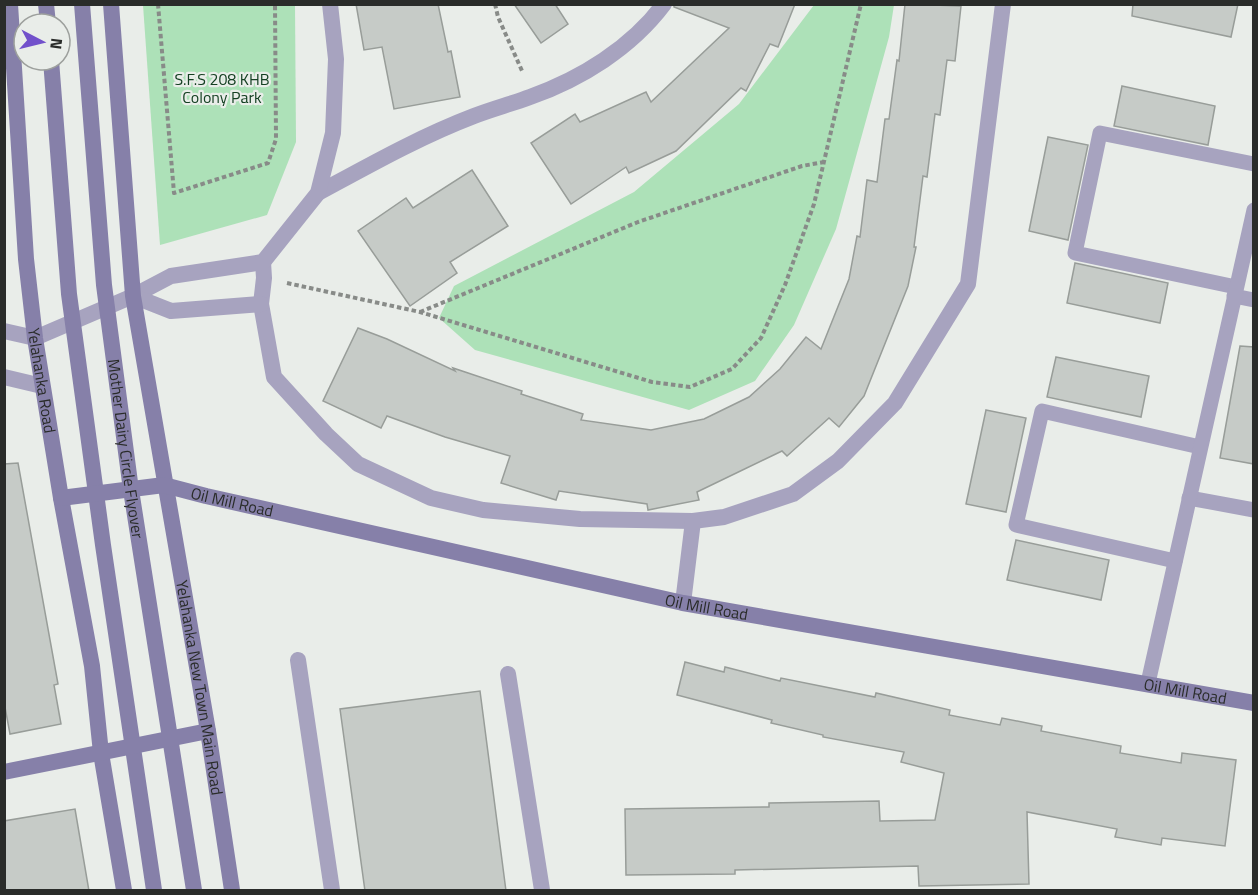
<svg xmlns="http://www.w3.org/2000/svg" width="1258" height="895" font-family="'Titillium Web',sans-serif">
<rect width="100%" height="100%" fill="#e9ede9"/>
<g fill="#ade1b8">
<path d="M143 5H295L296 142 267 215 160 245Z"/>
<path d="M814 5H894L889 37 836 229 794 325 755 381 689 410 475 350 439 318 454 286 634 192 739 104Z"/>
</g>
<g fill="#c6cbc7" stroke="#989d99" stroke-width="1.5">
<path d="M356 4H438L448 52 451 51 460 97 394 109 382 47 364 50Z"/>
<path d="M514 4H555L568 24 541 43Z"/>
<path d="M674 4H795L778 47 770 44 746 91 741 88 676 151 629 173 626 167 571 204 531 143 575 114 580 122 646 92 651 102 729 28 674 7Z"/>
<path d="M905 4 961 6 955 61 947 60 940 115 935 114 927 177 923 176 914 247H916L908 286 864 396 839 427 829 418 787 456 782 451 697 492 699 500 648 510 647 504 559 491 556 500 501 483 510 456 445 437 387 416 381 428 323 401 358 328 387 339 455 371 453 368 522 391 521 394 583 414 581 420 651 430 704 419 749 397 780 369 806 337 821 349 849 279 857 236 860 237 867 180 877 182 885 119H889L897 60 899 61Z"/>
<path d="M1133 4H1238L1231 37 1132 16Z"/>
<path d="M1122 86 1215 106 1208 145 1114 126Z"/>
<path d="M1048 137 1088 145 1068 240 1029 231Z"/>
<path d="M472 170 508 226 450 262 457 273 410 306 358 231 406 198 413 208Z"/>
<path d="M1075 263 1168 283 1160 323 1067 303Z"/>
<path d="M1240 346 1254 347V464L1220 458Z"/>
<path d="M1056 357 1149 376 1141 417 1047 397Z"/>
<path d="M986 410 1026 418 1006 512 966 504Z"/>
<path d="M18 463 58 684 54 685 61 724 10 734 4 702V464Z"/>
<path d="M1016 540 1109 560 1101 600 1007 580Z"/>
<path d="M685 662 724 672 725 667 780 681 781 678 875 697 876 693 950 710 949 715 1000 725 1002 718 1042 726 1041 731 1121 746 1120 753 1181 763 1182 753 1236 760 1225 846 1162 838 1161 845 1115 837 1117 829 1027 812 1029 884 919 886 918 866 735 870V874L626 875 625 809 769 807V803L879 801 880 821 935 820 944 773 901 762 904 752 823 737V735L771 723 772 720 677 695Z"/>
<path d="M480 691 506 891H365L340 709Z"/>
<path d="M75 809 89 891H4V821Z"/>
</g>
<g fill="none" stroke-linecap="round" stroke-linejoin="round">
<g stroke="#888b88" stroke-width="4" stroke-dasharray="4.5 3" stroke-linecap="butt">
<path d="M158 4 174 193 268 163 276 139 275 4"/>
<path d="M495 4 498 17 523 73"/>
<path d="M287 283 420 312 652 382 690 387 732 369 761 338 785 285 814 204 861 4"/>
<path d="M420 312 638 222 802 166 824 162"/>
</g>
<g stroke="#a7a3bf" stroke-width="15">
<path d="M1236 287 1075 253 1100 133 1254 164"/>
<path d="M1234 296 1254 300"/>
<path d="M1189 498 1254 510"/>
<path d="M1175 561 1016 525 1042 411 1200 447"/>
<path d="M1148 683 1254 210"/>
</g>
<g stroke="#a7a3bf" stroke-width="16">
<path d="M318 193C368 166 419 137 474 116 492 109 511 104 530 97 581 79 631 48 664 4"/>
<path d="M263 262 264 278 261 304 274 377 326 434 358 464 431 498 483 510 580 519 693 521 724 517 793 494 838 461 895 403 968 284 1003 4"/>
<path d="M133 296 171 276 263 262 318 193 333 133 336 59 330 4"/>
<path d="M133 296 171 311 261 304"/>
<path d="M4 377 42 386"/>
<path d="M683 603 693 521"/>
<path d="M298 660 332 890"/>
<path d="M508 674 542 890"/>
</g>
<path stroke="#a7a3bf" stroke-width="16" d="M4 331 35 338 133 296"/>
<g stroke="#8680a9" stroke-width="16">
<path id="s1" d="M10 4 26 259 35 338 61 498 92 666 101 753 124 890"/>
<path d="M46 4 48 24"/>
<path id="s2" d="M82 4 104 285 131 490 194 890"/>
<path id="s3" d="M111 4 133 296 208 731 232 890"/>
<path d="M51 60 69 294 103 545 154 890"/>
<path id="s4" d="M61 498 164 485 206 496 683 603 1254 703"/>
<path d="M4 772 208 731"/>
</g>
</g>
<g text-anchor="middle" stroke-width="4.5" stroke-linejoin="round" paint-order="stroke">
<g font-size="16" fill="#144022" stroke="#e9ede9">
<text x="222" y="85">S.F.S 208 KHB<tspan x="222" dy="18">Colony Park</tspan></text>
</g>
<g font-size="16" fill="#2a2c2a" stroke="#e9ede9">
<text dy="6" stroke="none"><textPath href="#s1" startOffset="378">Yelahanka Road</textPath></text>
<text dy="6" stroke="none"><textPath href="#s2" startOffset="447">Mother Dairy Circle Flyover</textPath></text>
<text dy="6" stroke="none"><textPath href="#s4" startOffset="174">Oil Mill Road</textPath></text>
<text dy="6" stroke="none"><textPath href="#s4" startOffset="660">Oil Mill Road</textPath></text>
<text dy="6" stroke="none"><textPath href="#s3" startOffset="690">Yelahanka New Town Main Road</textPath></text>
<text dy="6" stroke="none"><textPath href="#s4" startOffset="1146">Oil Mill Road</textPath></text>
</g>
</g>
<rect width="1258" height="895" fill="none" stroke="#2a2c2a" stroke-width="12"/>
<g transform="translate(42 42) rotate(97)"><circle r="28" fill="#e9ede9" stroke="#9da09d" stroke-width="1.5"/>
<path d="M0-4.5L10 22L0 15L-10 22Z" fill="#7251cb"/>
<text y="-9" font-size="16" font-weight="bold" text-anchor="middle" fill="#2a2c2a">N</text>
</g>
</svg>
